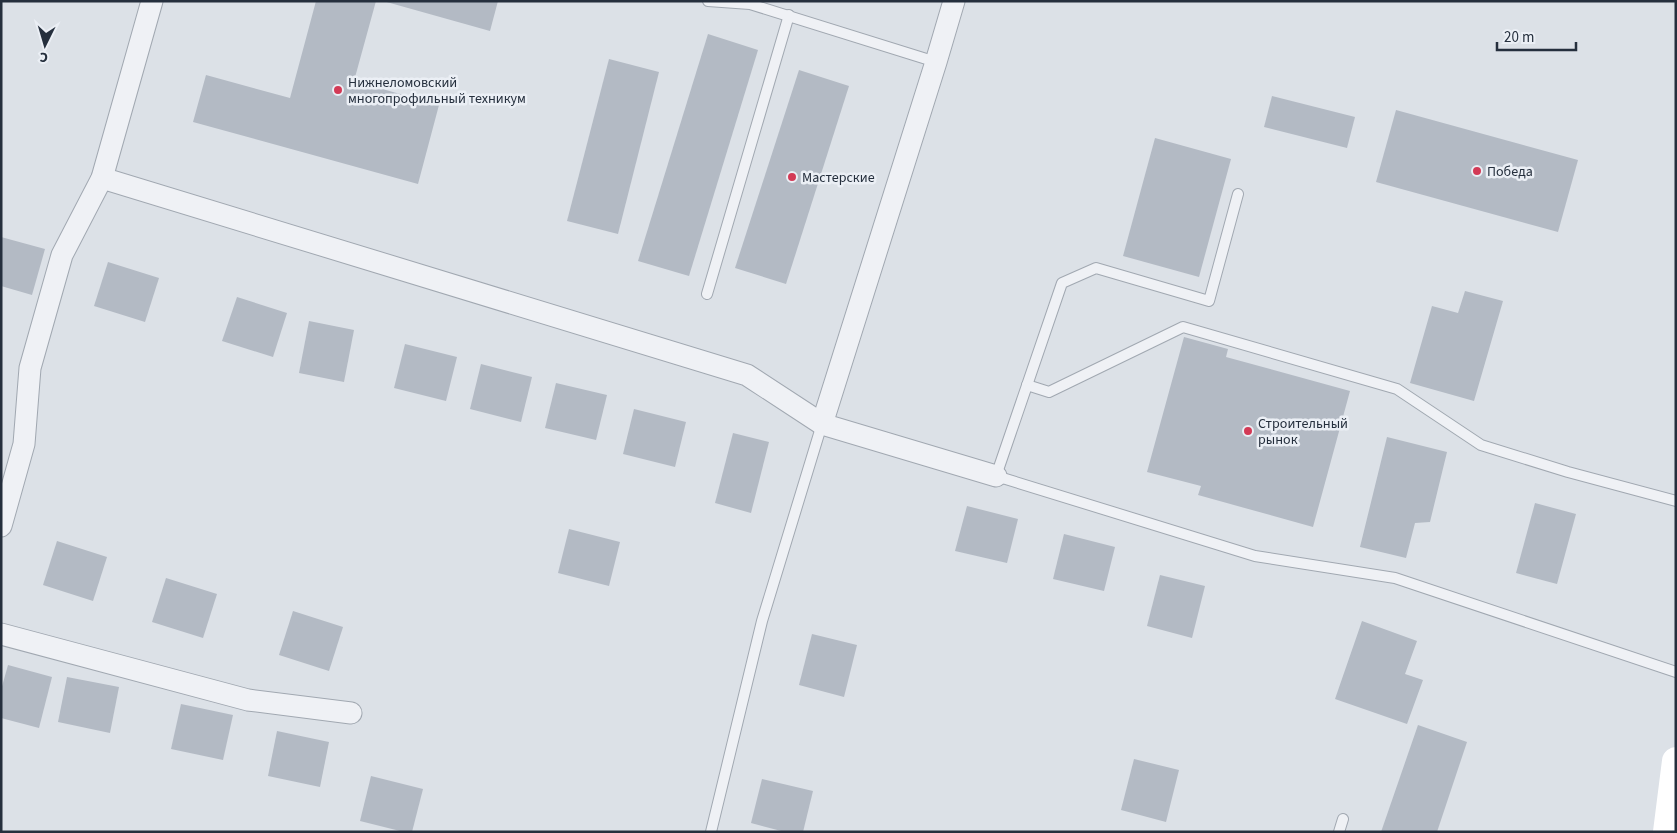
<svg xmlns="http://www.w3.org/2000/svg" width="1677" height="833" font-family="'Source Sans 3',sans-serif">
<rect width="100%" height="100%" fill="#dce1e7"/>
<g fill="#b3bac4">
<path d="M316 1H376L354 81 439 105 418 184 193 122 206 75 290 98Z"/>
<path d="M383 1H498L490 31Z"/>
<path d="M708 34 758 50 689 276 638 261Z"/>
<path d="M609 59 659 72 618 234 567 221Z"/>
<path d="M799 70 849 86 786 284 735 268Z"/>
<path d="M1272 96 1355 117 1347 148 1264 127Z"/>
<path d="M1396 110 1578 160 1558 232 1376 182Z"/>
<path d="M1155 138 1231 159 1199 277 1123 256Z"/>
<path d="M1 237 45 249 32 295 1 286Z"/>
<path d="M108 262 159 278 145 322 94 306Z"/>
<path d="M1465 291 1503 301 1474 401 1410 383 1432 306 1458 313Z"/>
<path d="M237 297 287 313 273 357 222 341Z"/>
<path d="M309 321 354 330 344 382 299 373Z"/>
<path d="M1184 337 1228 349 1226 357 1350 391 1313 527 1198 495 1201 486 1147 472Z"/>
<path d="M405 344 457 357 446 401 394 388Z"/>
<path d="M481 364 532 377 521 422 470 409Z"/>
<path d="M556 383 607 395 596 440 545 428Z"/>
<path d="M634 409 686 422 675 467 623 454Z"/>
<path d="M733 433 769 442 751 513 715 503Z"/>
<path d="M1387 437 1447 452 1430 522 1415 523 1406 558 1360 547Z"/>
<path d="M1535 503 1576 514 1557 584 1516 573Z"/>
<path d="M967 506 1018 519 1007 563 955 551Z"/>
<path d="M569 529 620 542 609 586 558 573Z"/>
<path d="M1064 534 1115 547 1104 591 1053 579Z"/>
<path d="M57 541 107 557 93 601 43 585Z"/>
<path d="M1160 575 1205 586 1192 638 1147 626Z"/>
<path d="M166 578 217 594 203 638 152 622Z"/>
<path d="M293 611 343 627 329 671 279 655Z"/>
<path d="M1362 621 1417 641 1405 674 1423 680 1407 724 1335 699Z"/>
<path d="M812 634 857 645 844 697 799 685Z"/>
<path d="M8 665 52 677 39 728 1 718V690Z"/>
<path d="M67 677 119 687 110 733 58 722Z"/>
<path d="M181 704 233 715 223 760 171 749Z"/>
<path d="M1418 725 1467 742 1437 832H1381Z"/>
<path d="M277 731 329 742 320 787 268 776Z"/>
<path d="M1134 759 1179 770 1166 822 1121 810Z"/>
<path d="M371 776 423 789 412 832H404L360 821Z"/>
<path d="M762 779 813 791 803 832H785L751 823Z"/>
</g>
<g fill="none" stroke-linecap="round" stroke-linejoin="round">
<g stroke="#a1a8b1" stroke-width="12">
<g id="lane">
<path d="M708 1 750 4 936 62"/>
<path d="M1238 194 1209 301 1096 268 1062 283 996 476 1255 556 1395 578 1676 672"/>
<path d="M707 294 789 15"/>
<path d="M1027 385 1049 392 1183 327 1397 389 1481 445 1568 472 1676 501"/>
<path d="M711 832 762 621 822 424"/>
<path d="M1339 832 1343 819"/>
</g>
</g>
<g stroke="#a1a8b1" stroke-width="23">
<g id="street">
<path d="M102 178 747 375 822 424 996 476"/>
<path d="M822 424 936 62 954 1"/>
<path d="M1 526 24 444 30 368 62 255 102 178 152 1"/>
<path d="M1 634 248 700 351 713"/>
</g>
</g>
<use href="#lane" stroke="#eff1f5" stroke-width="10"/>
<use href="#street" stroke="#eff1f5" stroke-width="21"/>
<path stroke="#fff" stroke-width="28" d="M1667 832 1676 761"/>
</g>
<g fill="#d33a56" stroke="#ebeff5" stroke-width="2">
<circle cx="338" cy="90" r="5"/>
<circle cx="1477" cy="171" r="5"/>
<circle cx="792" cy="177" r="5"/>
<circle cx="1248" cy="431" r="5"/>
</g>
<g text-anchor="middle" stroke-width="5" stroke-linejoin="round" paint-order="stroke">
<g font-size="14" fill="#252f3d" stroke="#ebeff5" text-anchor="start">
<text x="348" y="87">Нижнеломовский<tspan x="348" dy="16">многопрофильный техникум</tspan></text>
<text x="1487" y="176">Победа</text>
<text x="802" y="182">Мастерские</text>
<text x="1258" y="428">Строительный<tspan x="1258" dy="16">рынок</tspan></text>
</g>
</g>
<rect width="1677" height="833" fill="none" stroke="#252f3d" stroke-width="5"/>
<g transform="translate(45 45) rotate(185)" stroke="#ebeff5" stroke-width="4" paint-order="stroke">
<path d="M0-4L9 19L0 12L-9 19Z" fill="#252f3d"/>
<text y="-8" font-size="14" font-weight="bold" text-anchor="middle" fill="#252f3d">С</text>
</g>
<path d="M1497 42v8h79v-8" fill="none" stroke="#252f3d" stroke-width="2.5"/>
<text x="1504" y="42" font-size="15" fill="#252f3d" stroke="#ebeff5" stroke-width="4" paint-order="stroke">20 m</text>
</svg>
